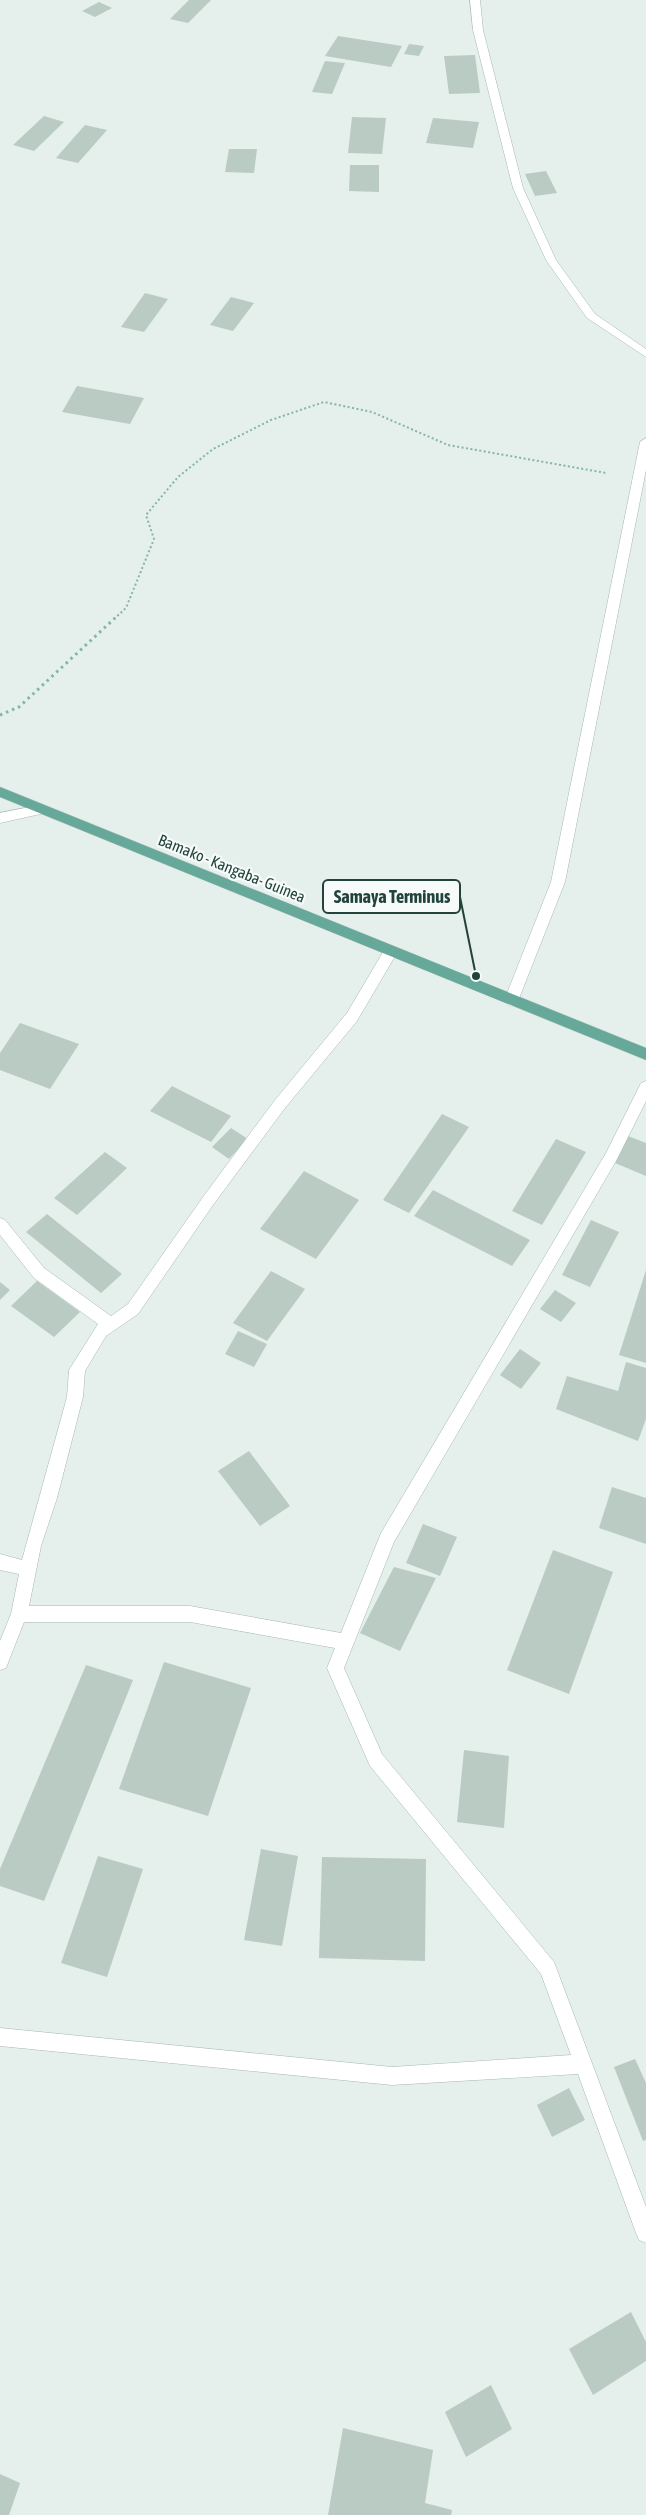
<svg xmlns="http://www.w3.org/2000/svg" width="646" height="2515" font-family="'Asap Condensed',sans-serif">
<rect width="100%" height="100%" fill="#e5efeb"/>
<g fill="#bacbc4">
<path d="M189 0H211L188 23 170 19Z"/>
<path d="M99 2 112 8 95 17 82 11Z"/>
<path d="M338 36 402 46 391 67 325 56Z"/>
<path d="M409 44 424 46 419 56 404 54Z"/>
<path d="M475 55 480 93 449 94 444 56Z"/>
<path d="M325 61 345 63 332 94 312 92Z"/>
<path d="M44 116 64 122 34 151 13 145Z"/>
<path d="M352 117 386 118 382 154 348 153Z"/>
<path d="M433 118 479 122 473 148 426 143Z"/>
<path d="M85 125 107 130 78 163 56 158Z"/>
<path d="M229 149H257L254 173 225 172Z"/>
<path d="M350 165H379V192L349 191Z"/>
<path d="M546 171 557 193 535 196 525 174Z"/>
<path d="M145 293 168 299 144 332 121 327Z"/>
<path d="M231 297 254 303 233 331 210 325Z"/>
<path d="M77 386 144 398 130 424 62 412Z"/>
<path d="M20 1023 79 1044 50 1089 0 1070V1053Z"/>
<path d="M172 1086 231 1116 211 1142 150 1111Z"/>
<path d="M442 1114 469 1127 409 1213 383 1200Z"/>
<path d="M231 1128 248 1139 229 1159 212 1147Z"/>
<path d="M628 1136 646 1143V1176L615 1163Z"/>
<path d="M556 1139 586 1152 542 1225 512 1211Z"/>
<path d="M105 1152 127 1168 77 1215 54 1198Z"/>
<path d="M304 1171 359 1200 316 1259 260 1229Z"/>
<path d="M433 1190 530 1240 512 1266 414 1216Z"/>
<path d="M47 1214 122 1274 101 1293 26 1232Z"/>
<path d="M591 1220 619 1232 590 1287 562 1275Z"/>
<path d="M646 1270V1363L619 1355Z"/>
<path d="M271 1271 305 1289 267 1341 233 1323Z"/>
<path d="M37 1281 80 1312 54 1337 11 1306Z"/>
<path d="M0 1282 10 1290 0 1300Z"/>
<path d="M555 1290 576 1303 561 1322 540 1309Z"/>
<path d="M238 1331 267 1344 254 1367 225 1354Z"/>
<path d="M520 1349 541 1363 521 1389 500 1375Z"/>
<path d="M626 1362 646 1368V1419L638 1441 556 1409 567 1376 618 1391Z"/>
<path d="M249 1451 290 1506 260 1526 218 1471Z"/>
<path d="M612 1487 646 1498V1544L599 1528Z"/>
<path d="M423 1524 457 1537 440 1576 406 1563Z"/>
<path d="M553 1550 613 1572 569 1694 507 1670Z"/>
<path d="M394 1567 436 1578 400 1651 360 1633Z"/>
<path d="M164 1662 251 1688 208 1816 119 1789Z"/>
<path d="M86 1665 133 1680 44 1901 0 1886V1869Z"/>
<path d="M464 1750 509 1756 504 1828 457 1822Z"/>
<path d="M261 1849 298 1856 282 1946 244 1940Z"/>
<path d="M98 1856 143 1869 107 1977 61 1963Z"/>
<path d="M322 1857 426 1859 425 1961 319 1958Z"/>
<path d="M635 2059 646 2083V2140L643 2141 614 2067Z"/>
<path d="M569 2088 585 2120 552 2137 537 2105Z"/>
<path d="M631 2312 646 2342V2361L593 2395 569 2349Z"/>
<path d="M491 2385 512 2429 466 2457 445 2412Z"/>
<path d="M343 2428 433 2450 425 2503 452 2510 451 2515H328Z"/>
<path d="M0 2474 20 2483 9 2515H0Z"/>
</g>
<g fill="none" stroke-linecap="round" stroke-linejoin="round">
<g stroke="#a7b8b3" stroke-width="1">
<g id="minor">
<path d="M470 0H480L483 30 523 188 556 260 595 314 646 349V357L587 318 546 260 513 188 473 30Z"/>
<path d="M646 438V470L565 882 518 1001 511 1006 504 1001 551 882 640 442Z"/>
<path d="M40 805 45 807 46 810 45 813 0 823V813Z"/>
<path d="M391 946 398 951 357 1021 285 1108 213 1205 138 1314 106 1336 85 1371 83 1397 57 1498 41 1546 29 1606H190L341 1633 381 1533 606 1153 641 1083 646 1081V1101L616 1161 394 1542 344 1668 382 1754 554 1962 646 2207V2243L639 2240 636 2233 578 2074 392 2085 0 2046V2028L392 2067 571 2055 541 1974 370 1766 327 1668 335 1648 190 1622H24L6 1668 0 1670V1641L11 1614 19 1574 0 1570V1554L22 1560 67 1397 69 1370 98 1324 34 1278 0 1235V1218L5 1220 44 1268 111 1316 128 1304 203 1197 275 1100 347 1013 386 947Z"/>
</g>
</g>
<g stroke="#c1cac8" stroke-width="1">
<path id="major" d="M0 787 646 1048V1060L0 797Z"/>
</g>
<path stroke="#83b6a7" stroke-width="2" stroke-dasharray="2 2.5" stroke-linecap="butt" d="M114 619 126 608 154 539 146 515 178 477 213 449 271 420 324 402 372 412 448 445 606 473"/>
<path stroke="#83b6a7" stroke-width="3" stroke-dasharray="2.5 4" stroke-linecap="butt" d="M0 715 19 707 115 618"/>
<use href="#minor" fill="#fff" fill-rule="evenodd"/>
<use href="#major" fill="#66a99a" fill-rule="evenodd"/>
</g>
<g text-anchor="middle" stroke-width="4.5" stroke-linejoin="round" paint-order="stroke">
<g font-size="16" fill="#22433c" stroke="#f6fbf9">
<text transform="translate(232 868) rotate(22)" y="6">Bamako - Kangaba- Guinea</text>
</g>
</g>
<path fill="none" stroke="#22433c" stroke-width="2" d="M476 976L460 897"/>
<circle fill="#22433c" stroke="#f6fbf9" stroke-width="2" cx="476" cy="976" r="5"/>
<rect fill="#f6fbf9" stroke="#22433c" stroke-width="2" x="323" y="880" width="137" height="33" rx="5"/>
<g font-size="18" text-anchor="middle" font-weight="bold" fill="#22433c">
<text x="392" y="903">Samaya Terminus</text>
</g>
</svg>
